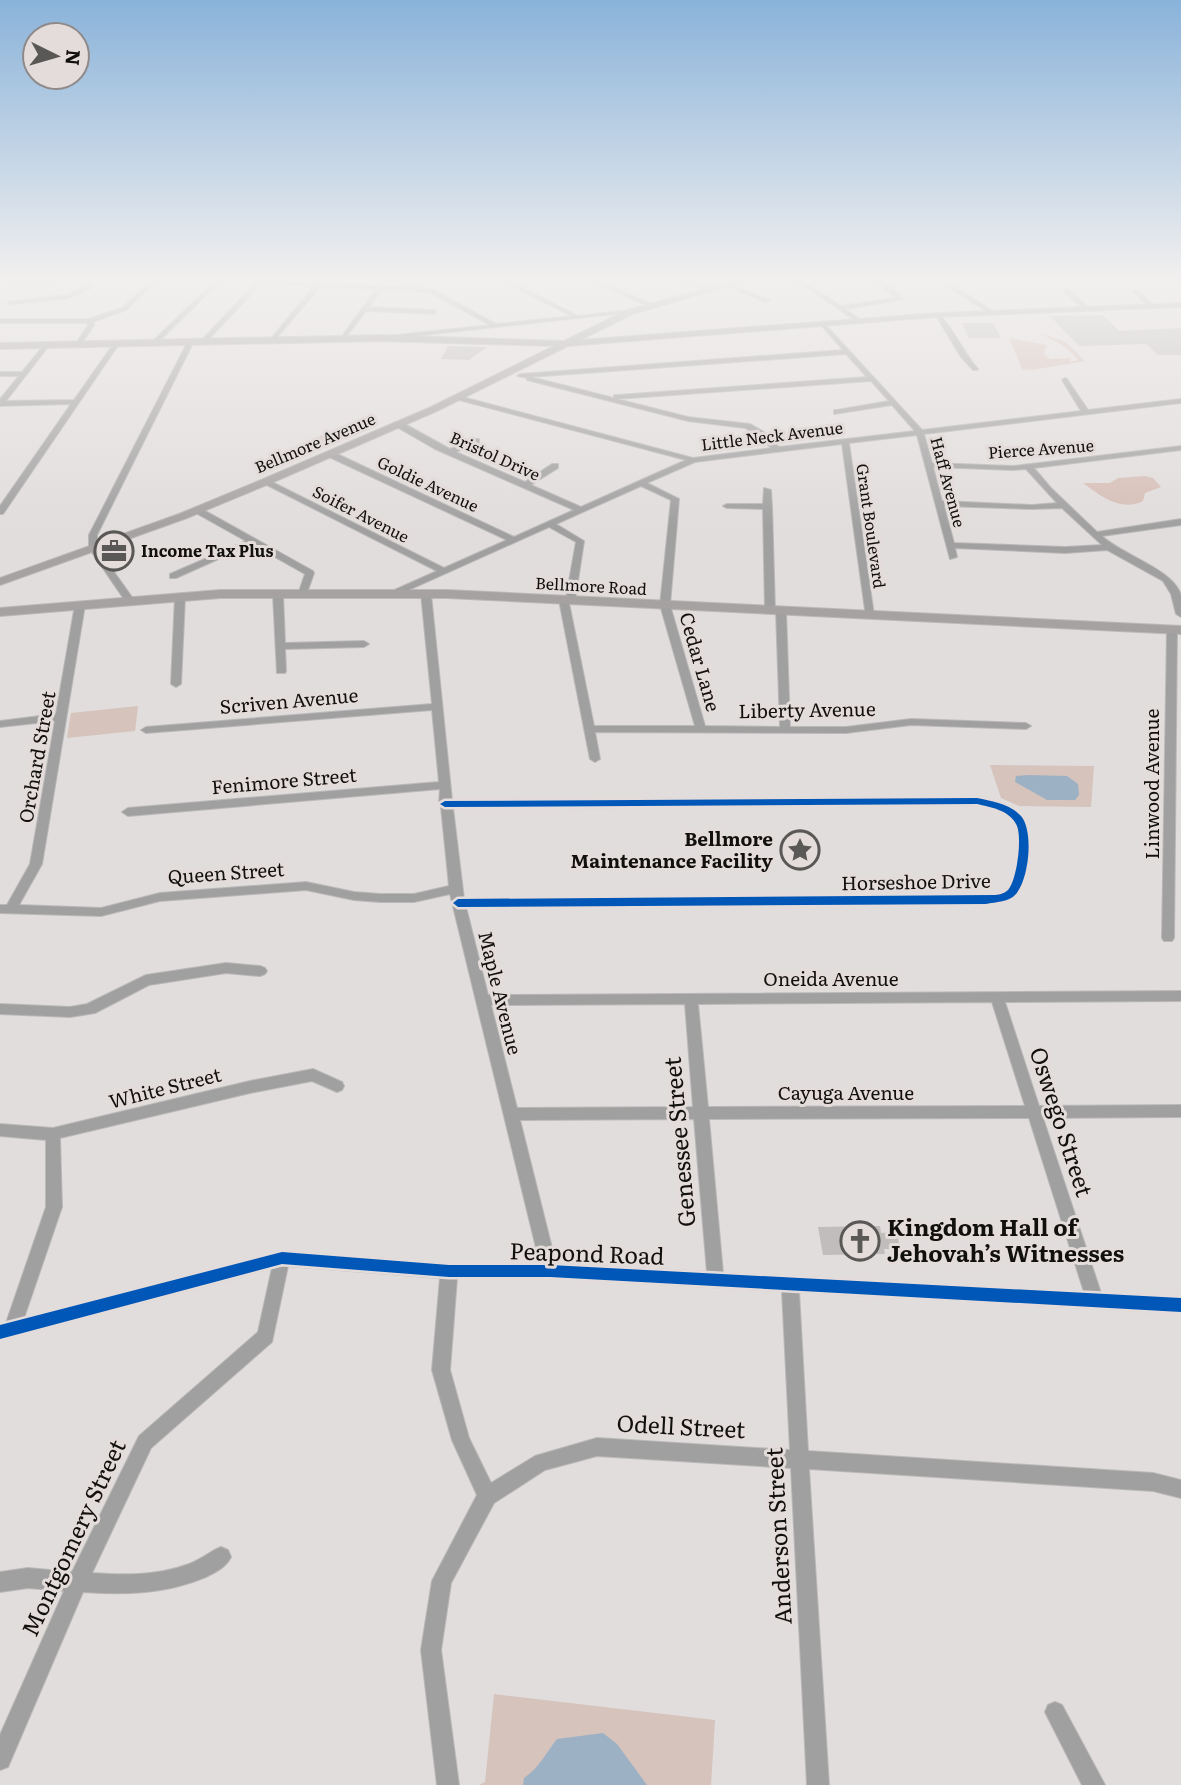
<svg xmlns="http://www.w3.org/2000/svg" width="1181" height="1785" font-family="Literata,serif">
<rect width="100%" height="100%" fill="#e1dddc"/>
<g fill="#d5c3bc">
<path d="M341 427 358 432 317 450 302 444Z"/>
<path d="M138 706 135 731 67 738 71 713Z"/>
<path d="M990 765 1094 766 1091 807 1019 806 1001 798Z"/>
<path d="M494 1694 715 1720 711 1785H479L485 1782Z"/>
</g>
<g fill="#d6beb6">
<path d="M1040 333 1066 342 1085 361 1032 370 1022 369 1009 338 1047 345 1044 354 1050 359 1071 358 1069 362 1078 360C1068 346 1053 341 1040 333Z"/>
<path d="M1145 476 1153 478 1161 487 1145 493 1143 501C1121 512 1100 496 1083 483H1110L1118 478Z"/>
</g>
<g fill="#9db1c4">
<path d="M1028 775 1067 776 1078 784 1079 795 1075 800H1047L1015 782 1016 776Z"/>
<path d="M603 1733 617 1744 647 1785H523L524 1778C540 1767 545 1754 557 1739Z"/>
</g>
<g fill="#c0bdbc">
<path d="M1103 315 1119 331 1181 328V355H1158L1146 344 1079 346 1050 316Z"/>
<path d="M962 323H993L1001 338H969Z"/>
<path d="M448 346 487 347 469 360 441 359Z"/>
<path d="M880 1226 881 1233 897 1232 900 1249H884L885 1254 823 1255 818 1227Z"/>
</g>
<g fill="none" stroke-linecap="round" stroke-linejoin="round">
<g stroke="#bbb9b8" stroke-width="2">
<g id="minor">
<path d="M65 277H85L13 285 10 283Z"/>
<path d="M89 277H95L92 288 67 299 10 304 7 302 66 295 87 286Z"/>
<path d="M155 277H161L126 310 93 322 94 325 80 346 75 345 88 325 87 323H0V319H88L122 308Z"/>
<path d="M219 277H225L156 344H152V342Z"/>
<path d="M261 277H267L264 280 317 283 321 280 323 283 379 286 385 277H391L384 286 432 289 496 324 572 316 494 277H501L578 316 630 310 633 312 380 340 377 338 378 337 490 325 429 292 382 290 369 307 434 310 437 312 434 314 366 311 343 341 340 339 376 289 320 287 272 343 270 342V340L314 286 261 284 204 344H200V342Z"/>
<path d="M584 277H591L653 305 648 306Z"/>
<path d="M676 277H683L711 289 706 290Z"/>
<path d="M791 277H797L841 306 896 298 879 284 864 277C880 277 893 289 904 299L845 309 861 320 859 323Z"/>
<path d="M726 282 769 300 770 301 765 302 724 285Z"/>
<path d="M952 285 954 286 994 312 989 313 950 288Z"/>
<path d="M1064 289H1068L1088 307V309H1084L1064 291Z"/>
<path d="M1134 290H1138L1153 305V307H1149L1134 292Z"/>
<path d="M935 314H939C955 331 963 352 978 369L977 370H973L961 357Z"/>
<path d="M823 322 922 430 1081 411 1062 380 1065 378 1067 379 1088 410 1181 399V403L924 434 932 463 1013 466 1181 446V450L1034 468 1051 488 1097 532 1181 519V525L1102 536C1122 555 1173 569 1181 595 1181 601 1181 610 1181 617L1176 614 1171 594 1163 581 1107 550 1065 553 955 548 957 557 950 559 917 435 849 443 874 615 872 617H866L842 444 695 462 647 483 679 499 670 605 705 726 780 727 776 611 781 608 786 611 790 727H846L911 719 1026 723 1031 726 1026 729 911 725 846 733 595 732 600 759 595 762 590 759 559 600 566 598 576 542 549 527 393 597 390 596V592L437 571 261 482 268 480 444 568 507 540 327 456V452H333L514 537 574 510 435 449 395 426V422H401L450 449 473 439H479V443L456 452 525 482 552 464H558V468L531 485 581 507 686 460 455 399V395L693 458 771 448 758 436 745 428 688 421 527 380V378L517 376 520 374 843 350 821 325V323ZM846 354 867 377 617 395H614V398L531 377ZM871 381 889 401 837 410H834V414L892 405 915 431 779 447 764 432 750 424 688 417 617 399ZM933 467 1013 470 1026 469 1057 503 1032 505 942 501ZM641 486 671 500 660 605 695 726H594L569 603 575 600 584 541 556 524ZM944 506 1032 509 1062 508 1102 545 1065 547 954 543Z"/>
<path d="M190 341 193 343 97 535V548L134 600 129 603 126 602 89 548V535L187 343Z"/>
<path d="M114 343 119 344 3 514H0V506L71 404 0 406V399L19 376H0V372H22L44 345H48V347L6 401 74 400Z"/>
<path d="M764 488 771 490 772 507 775 610 770 613 765 610 763 509 727 508 723 506 727 504H763Z"/>
<path d="M194 508H200L313 571 314 573 306 596H300L298 594 305 574 252 544 176 578H170V574L246 541 194 512Z"/>
<path d="M426 591 431 594 452 800 977 797C992 800 1011 803 1022 816 1035 831 1031 885 1013 897 1008 901 999 902 993 903L466 907 488 995 1181 991V1001L1005 1002 1039 1106 1181 1105V1117L1043 1118 1101 1293 1181 1297V1313L799 1292 808 1451 1153 1473 1181 1480V1498L1153 1491 809 1469 829 1785H807L791 1468 597 1456 545 1470 494 1503 451 1583 441 1650 459 1785H437L421 1650 432 1581 477 1495 452 1440 432 1370 440 1278 288 1266 272 1342 151 1448 92 1573C123 1575 156 1576 186 1565 199 1561 209 1552 221 1547L228 1550 231 1557C226 1567 216 1572 206 1577 166 1594 126 1595 83 1592L8 1767 0 1770V1735L64 1591 28 1588 0 1592V1572L28 1568 72 1572 139 1436 258 1332 272 1268 0 1340V1324L6 1323 46 1207V1140L0 1136V1124L53 1128 250 1081 313 1069 342 1082 344 1086 342 1090 337 1092 312 1081 250 1093 60 1138 62 1207 24 1318 282 1251 449 1264H540L450 894 414 902H380L354 900 306 890 160 901 101 916 0 913V905H7L30 864 55 721 0 727V721L56 714 75 605 77 603H83L85 605 42 864 19 905 101 908 160 893 306 882 354 892 380 894H414L449 886 441 807 439 804 440 789 128 816 122 812 128 808 439 782 432 710 146 733 141 730 146 727 432 704 421 594ZM977 805C990 807 1009 811 1016 824 1022 836 1016 880 1007 889 1002 895 993 895 986 896L464 899 453 808ZM992 1002 1025 1106 708 1107 698 1004ZM685 1004 693 1107 517 1108 491 1005ZM1029 1118 1084 1292 723 1273 709 1119ZM694 1119 707 1272 556 1264 520 1120ZM457 1278H550L782 1291 790 1450 597 1438 535 1456 491 1483 469 1438 450 1370Z"/>
<path d="M278 592 283 595 285 643 364 641 369 644 364 647 285 649 286 671 285 673H277L273 595Z"/>
<path d="M180 594 185 597 181 684 176 687 171 684 175 597Z"/>
<path d="M1172 627 1177 630 1174 938 1172 941H1164L1162 938 1167 630Z"/>
<path d="M226 963 260 966 265 968 267 971 265 974 260 976 226 973 149 985 95 1013 70 1017 0 1014V1004L70 1007 87 1004 146 975Z"/>
<path d="M1055 1702 1062 1705 1105 1785H1082L1045 1712 1048 1705Z"/>
</g>
</g>
<g stroke="#bbb9b8" stroke-width="2">
<g id="major">
<path d="M748 277H759L633 314 580 340 937 313 1181 303V307L937 317 568 346 437 411 269 484 187 518 0 585V578L179 514 261 480 431 407 554 346 380 341 0 349V343L380 335 564 341 627 310Z"/>
<path d="M220 590H447L1181 626V634L447 598H220L0 616V608Z"/>
</g>
</g>
<use href="#minor" fill="#a1a0a0" fill-rule="evenodd"/>
<use href="#major" fill="#a5a2a1" fill-rule="evenodd"/>
<g stroke="#e3dcda" stroke-width="5">
<g id="cycleway">
<path d="M977 798C992 801 1010 804 1021 816 1034 831 1029 879 1016 894 1009 902 996 902 986 904L458 907 453 903 458 899 993 895C998 895 1004 894 1008 890 1017 880 1023 835 1016 824 1009 810 990 807 977 804L445 807 440 804 445 801Z"/>
<path d="M282 1252 449 1265H550L1181 1298V1312L550 1277H449L282 1264 0 1339V1325Z"/>
</g>
</g>
<use href="#cycleway" fill="#0057b8" fill-rule="evenodd"/>
</g>
<linearGradient id="sky" x2="0" y2="1"><stop stop-color="#8ab3da"/><stop offset="0.53" stop-color="#f2f0ef"/><stop offset="1" stop-color="#f2f0ef" stop-opacity="0"/></linearGradient>
<rect width="1181" height="527" fill="url(#sky)"/>
<defs>
<g id="office-ring" transform="scale(2.0125)"><circle r="9.5" fill="#e3dcda" stroke="#5a5857" stroke-width="1.5"/><path d="M-6-3h4V-5.5h4V-3h4V5H-6ZM-1-4.5V-3h2v-1.5ZM-6 0V1H6V0Z" fill="#5a5857"/></g>
<g id="sight-ring" transform="scale(2.0125)"><circle r="9.5" fill="#e3dcda" stroke="#5a5857" stroke-width="1.5"/><path d="M0-6L1.8-2.2L6-1.7L2.9 1.2L3.7 5.4L0 3.3L-3.7 5.4L-2.9 1.2L-6-1.7L-1.8-2.2Z" fill="#5a5857"/></g>
<g id="church-ring" transform="scale(2.0125)"><circle r="9.5" fill="#e3dcda" stroke="#5a5857" stroke-width="1.5"/><path d="M-1.2-6h2.4v3.5h3.3v2.4h-3.3V6h-2.4V-.1h-3.3v-2.4h3.3Z" fill="#5a5857"/></g>
</defs>
<g fill-rule="evenodd">
<use href="#office-ring" x="114" y="551"/>
<use href="#sight-ring" x="800" y="850"/>
<use href="#church-ring" x="860" y="1241"/>
</g>
<g text-anchor="middle" stroke-width="6" stroke-linejoin="round" paint-order="stroke">
<g font-size="16" fill="#12100f" stroke="#e3dcda">
<text transform="translate(772 436) rotate(-7)" y="6">Little Neck Avenue</text>
<text transform="translate(315 443) rotate(-23)" y="6">Bellmore Avenue</text>
<text transform="translate(1041 449) rotate(-4)" y="6">Pierce Avenue</text>
<text transform="translate(495 456) rotate(24)" y="6">Bristol Drive</text>
<text transform="translate(948 482) rotate(75)" y="6">Haff Avenue</text>
<text transform="translate(428 484) rotate(25)" y="6">Goldie Avenue</text>
<text transform="translate(361 514) rotate(27)" y="6">Soifer Avenue</text>
<text transform="translate(871 526) rotate(82)" y="6">Grant Boulevard</text>
<text transform="translate(591 586) rotate(3)" y="6">Bellmore Road</text>
</g>
<g font-size="16" font-weight="bold" fill="#12100f" stroke="#e3dcda" text-anchor="start">
<text x="141" y="557">Income Tax Plus</text>
</g>
<g font-size="19" fill="#12100f" stroke="#e3dcda">
<text transform="translate(700 662) rotate(74)" y="7">Cedar Lane</text>
<text transform="translate(289 701) rotate(-5)" y="7">Scriven Avenue</text>
<text transform="translate(807 710) rotate(-1)" y="7">Liberty Avenue</text>
<text transform="translate(37 757) rotate(-80)" y="7">Orchard Street</text>
<text transform="translate(284 781) rotate(-5)" y="7">Fenimore Street</text>
<text transform="translate(1152 784) rotate(-90)" y="7">Linwood Avenue</text>
<text transform="translate(226 873) rotate(-4)" y="7">Queen Street</text>
<text transform="translate(916 882) rotate(-1)" y="7">Horseshoe Drive</text>
<text x="831" y="986">Oneida Avenue</text>
<text transform="translate(500 993) rotate(76)" y="7">Maple Avenue</text>
<text transform="translate(165 1088) rotate(-14)" y="7">White Street</text>
<text x="846" y="1100">Cayuga Avenue</text>
</g>
<g font-size="19" font-weight="bold" fill="#12100f" stroke="#e3dcda" text-anchor="end">
<text x="773" y="846">Bellmore<tspan x="773" dy="22">Maintenance Facility</tspan></text>
</g>
<g font-size="23" fill="#12100f" stroke="#e3dcda">
<text transform="translate(1061 1122) rotate(72)" y="8">Oswego Street</text>
<text transform="translate(680 1142) rotate(-95)" y="8">Genessee Street</text>
<text transform="translate(587 1254) rotate(2)" y="8">Peapond Road</text>
<text transform="translate(681 1427) rotate(3)" y="8">Odell Street</text>
<text transform="translate(779 1536) rotate(-93)" y="8">Anderson Street</text>
<text transform="translate(74 1538) rotate(-65)" y="8">Montgomery Street</text>
</g>
<g font-size="23" font-weight="bold" fill="#12100f" stroke="#e3dcda" text-anchor="start">
<text x="887" y="1236">Kingdom Hall of<tspan x="887" dy="26">Jehovah’s Witnesses</tspan></text>
</g>
</g>
<g transform="translate(56 56) rotate(95)"><circle r="33" fill="#e3dcda" stroke="#8f8a89" stroke-width="2"/>
<path d="M0-5L12 26L0 18L-12 26Z" fill="#5a5857"/>
<text y="-10" font-size="19" font-weight="bold" text-anchor="middle" fill="#12100f">N</text>
</g>
</svg>
